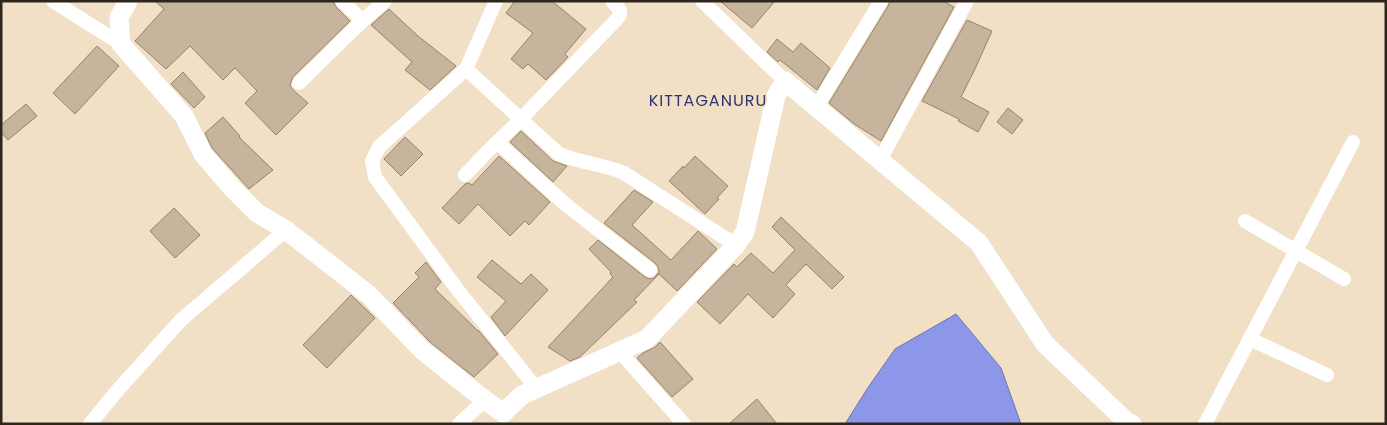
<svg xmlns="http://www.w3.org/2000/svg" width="1387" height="425" font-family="Poppins,sans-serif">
<rect width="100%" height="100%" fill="#f1e0c6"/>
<path fill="#8c97ea" stroke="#6f75ac" d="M956 314 1001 368 1021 424H845L867 389 895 349Z"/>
<g fill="#c6b59c" stroke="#94846c">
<path d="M155 1H333L336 7 350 21 293 77 290 85 292 89 308 103 276 135 245 103 257 91 235 68 223 80 190 46 166 69 135 41 164 9Z"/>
<path d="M515 1H552L586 29 565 54 568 57 546 80 528 64 523 69 511 59 533 33 506 13Z"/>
<path d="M720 1H775L752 28Z"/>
<path d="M890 1H943L954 7 881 141 854 124 829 103 888 6Z"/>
<path d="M389 9 418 36 456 66 430 90 405 70 412 62 371 25Z"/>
<path d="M967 20 992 31 975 69 961 97 989 112 978 132 958 121 959 119 922 101Z"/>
<path d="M777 39 793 52 801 43 830 68 817 90 780 60 778 62 767 52Z"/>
<path d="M97 46 119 66 75 114 53 93Z"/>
<path d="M183 72 205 97 194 108 171 84Z"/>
<path d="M26 104 37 116 8 140 1 132V125Z"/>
<path d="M1008 108 1023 120 1012 134 997 122Z"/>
<path d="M223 117 240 136 239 137 273 170 249 189 212 148 205 133Z"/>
<path d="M521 131 553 161 567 166 553 182 510 142Z"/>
<path d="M405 137 423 154 401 176 384 159Z"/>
<path d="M499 156 550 202 529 225 525 221 510 236 478 204 459 224 442 208 465 184 469 183 472 185Z"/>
<path d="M695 156 728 186 717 198 719 199 705 214 669 181 683 166 684 168Z"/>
<path d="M634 190 653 202 632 225 671 260 698 231 717 249 677 291 659 274 634 300 637 302 580 357 570 361 548 347 613 277 610 274 611 272 589 249 598 240 645 277 649 279 654 278 659 272 658 267 655 263 604 223Z"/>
<path d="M174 208 200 235 175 258 150 231Z"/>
<path d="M781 217 844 277 832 289 806 264 786 285 795 294 773 318 748 294 720 324 697 302 734 264 737 267 751 253 773 273 795 250 772 227Z"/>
<path d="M492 260 521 284 531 274 548 290 505 336 491 317 506 301 477 277Z"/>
<path d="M426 262 441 282 435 289 478 331V330L498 354 474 377 430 342 393 303 419 277 415 273Z"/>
<path d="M351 295 375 318 327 368 303 345Z"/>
<path d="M660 342 693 379 672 397 637 358 643 353 655 347Z"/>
<path d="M757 399 777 424H729Z"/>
</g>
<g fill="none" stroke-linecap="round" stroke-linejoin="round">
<g stroke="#fff" stroke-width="14">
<path d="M53 1 121 44"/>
<path d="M342 1 362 20"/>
<path d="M496 1 466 69 379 147 372 161 375 177 457 289 537 389"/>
<path d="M702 1 785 81"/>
<path d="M466 69 559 154C580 163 603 164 624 173L736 245"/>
<path d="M299 83C327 56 355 26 385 1"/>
<path d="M816 108 881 1"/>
<path d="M497 142 565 204 650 270"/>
<path d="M880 160 967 1"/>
<path d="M465 175 487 152 520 120 616 20 620 15V10L612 1"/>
<path d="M1245 221 1344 279"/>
<path d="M1250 339 1327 375"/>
<path d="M620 352 684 424"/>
<path d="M90 424 116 392 181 320 286 230"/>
<path d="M459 424 485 400"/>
<path d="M1205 424 1353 142"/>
</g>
<g stroke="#fff" stroke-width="19">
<path d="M128 1 119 18 121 44 184 116 203 154 232 188 257 213 286 230 369 295 422 350 481 397 503 413"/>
<path d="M503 413 522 395 647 339 736 245 745 232 776 96 785 81 979 243 1045 344 1127 422 1132 424"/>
</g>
</g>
<g text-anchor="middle" stroke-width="4" stroke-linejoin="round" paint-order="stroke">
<g font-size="16" letter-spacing="1" fill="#2f336d" stroke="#f1e0c6">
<text x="708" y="106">KITTAGANURU</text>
</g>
</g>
<rect width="1387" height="425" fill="none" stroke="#2c261c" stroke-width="5"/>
</svg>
